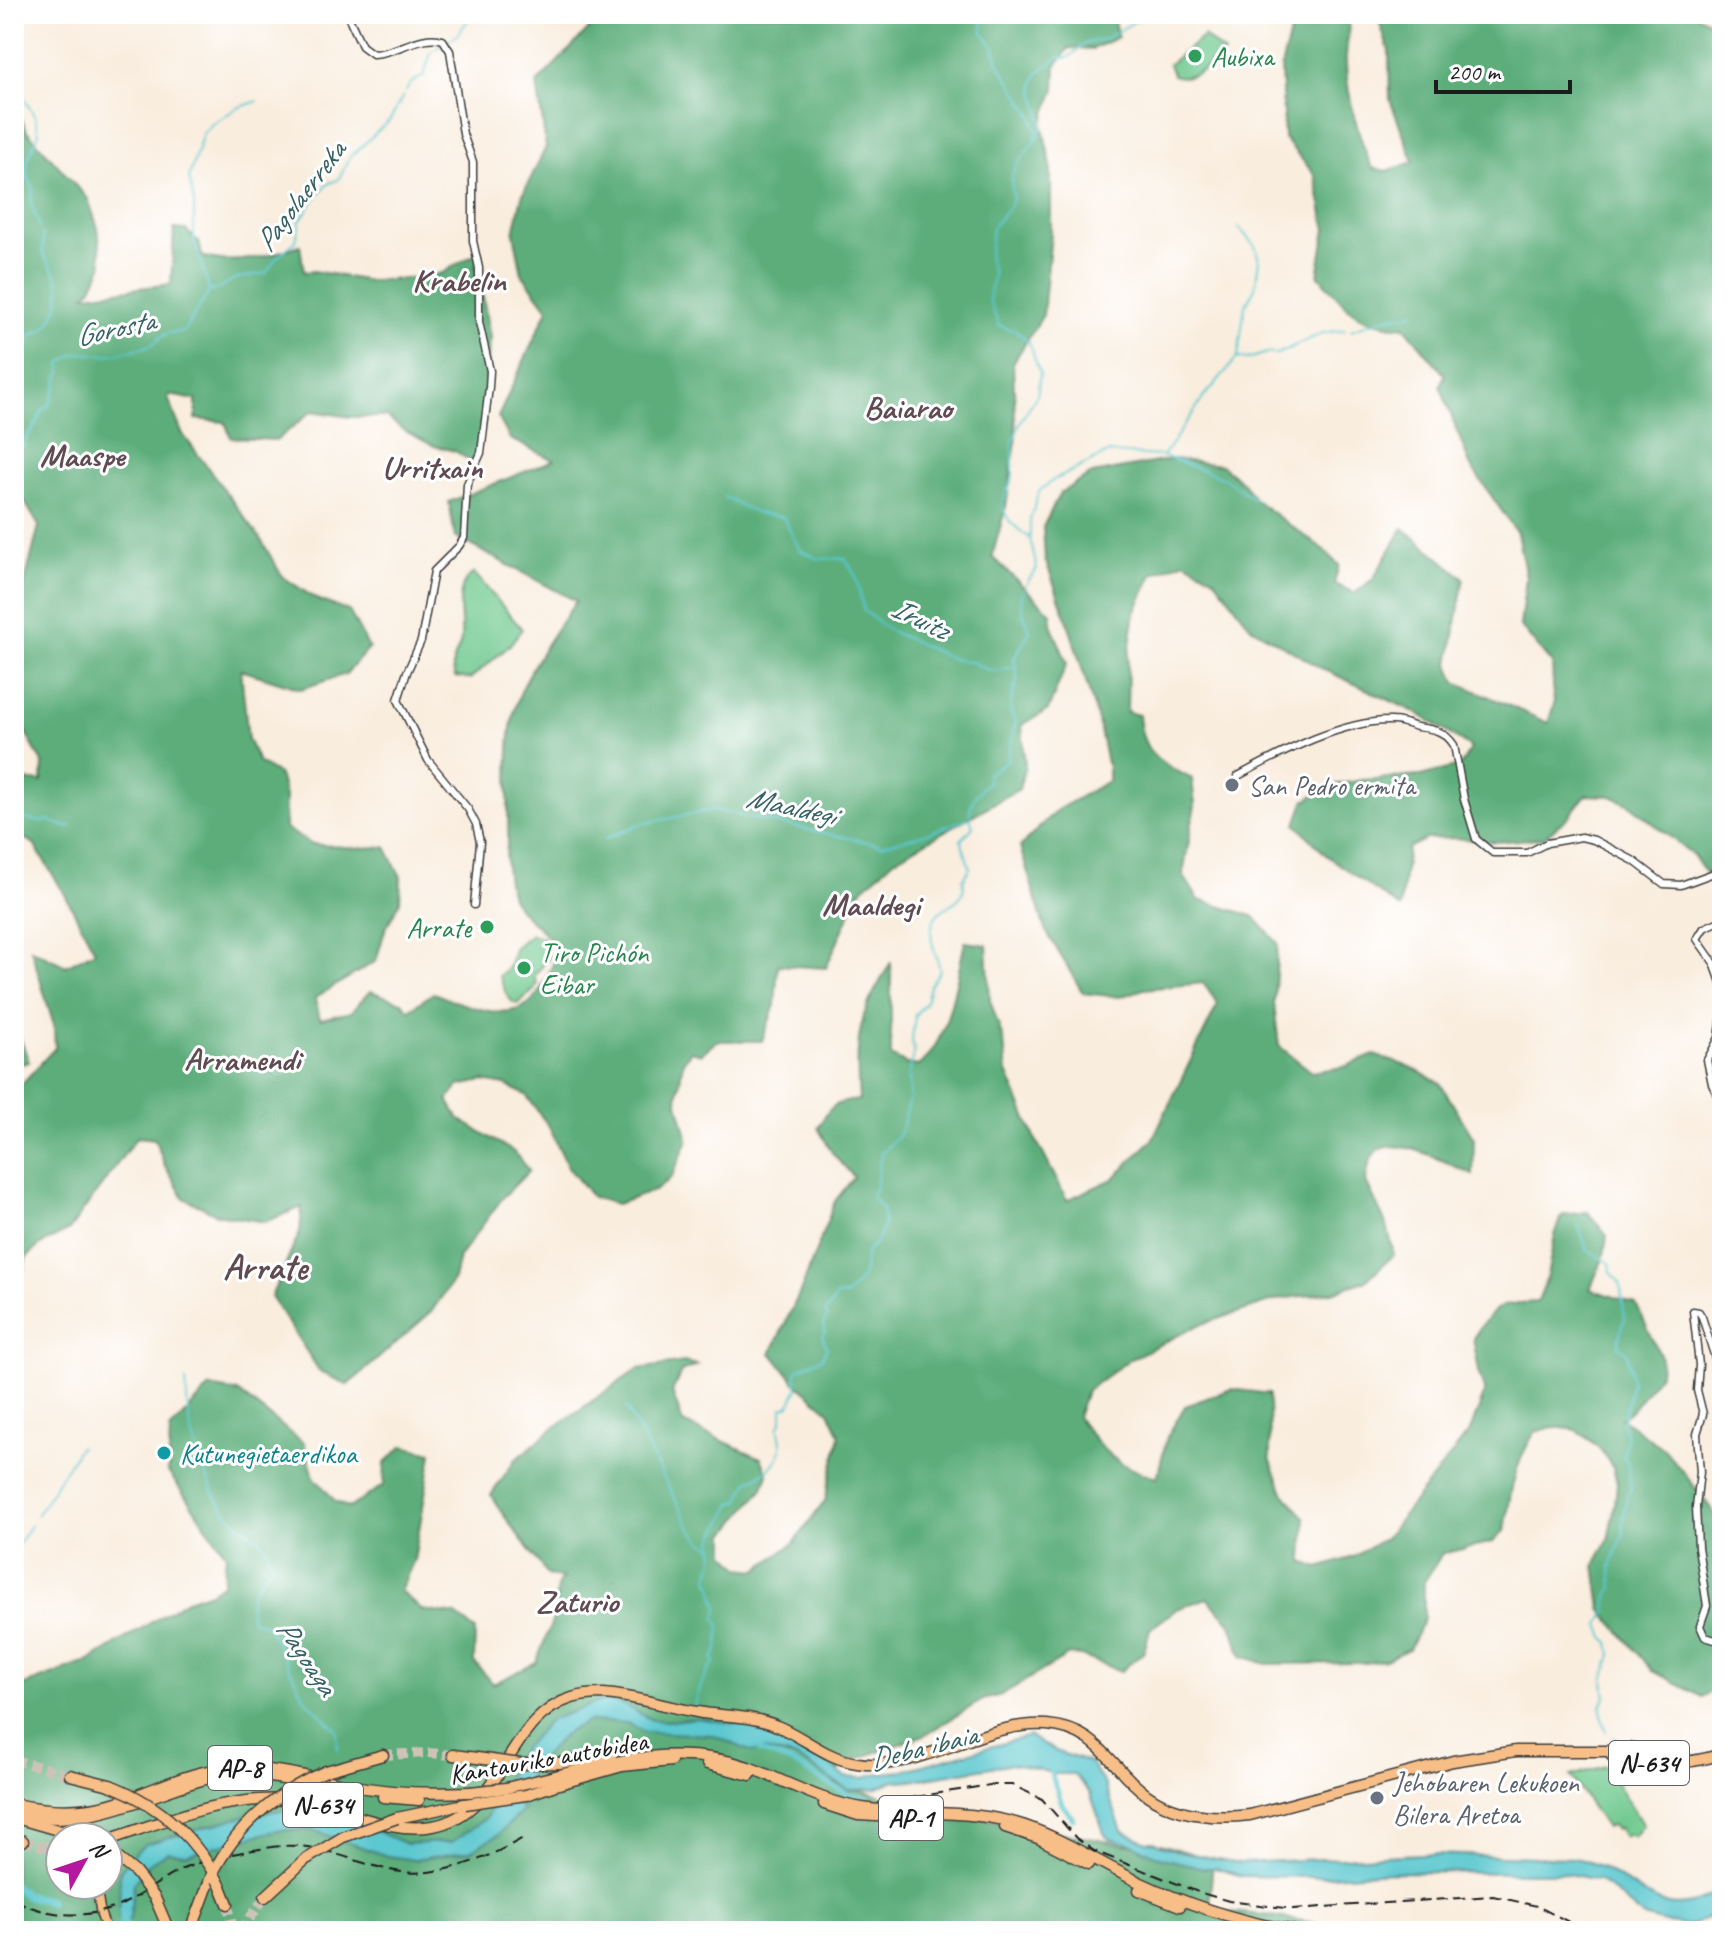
<svg xmlns="http://www.w3.org/2000/svg" width="1736" height="1945" font-family="Caveat,sans-serif">
<rect width="100%" height="100%" fill="#fff"/>
<filter id="ink" filterUnits="userSpaceOnUse"><feTurbulence type="fractalNoise" baseFrequency=".0125" numOctaves="2"/><feDisplacementMap in="SourceGraphic" scale="16" xChannelSelector="R" yChannelSelector="G"/><feConvolveMatrix kernelMatrix="1 2 1 2 8 2 1 2 1" color-interpolation-filters="sRGB"/></filter>
<filter id="wash" filterUnits="userSpaceOnUse"><feTurbulence type="fractalNoise" baseFrequency=".006" numOctaves="4" result="noise"/><feDisplacementMap in="SourceGraphic" scale="32" xChannelSelector="R" yChannelSelector="G"/><feGaussianBlur stdDeviation="1.8" result="paint"/><feColorMatrix in="noise" values="0 0 0 0 0 0 0 0 0 0 0 0 0 0 0 0 0 1.4 0 .05"/><feComposite in="paint" operator="in"/></filter>
<g filter="url(#wash)">
<rect width="100%" height="100%" fill="#f9edde"/>
<g fill="#70c98f" stroke="#467256" stroke-width="2">
<path d="M1204 36 1224 53C1210 66 1192 82 1173 75L1169 64Z"/>
<path d="M474 573 522 629 508 647 470 679 455 677C448 658 459 655 461 640 464 618 451 586 474 573Z"/>
<path d="M531 934 543 937 549 958 534 976 537 983 533 991 517 1004C505 1000 505 987 499 976L507 969 515 947Z"/>
<path d="M1605 1766 1643 1825 1634 1837 1629 1834 1624 1837 1619 1829 1616 1830 1612 1825 1606 1828 1571 1776Z"/>
</g>
<g fill="#5cad7a" stroke="#3c644b" stroke-width="2" fill-rule="evenodd">
<path d="M599 14H1112L1118 37 1093 49 1069 48 1056 66 1055 89 1042 124 1051 165V234L1043 315 1013 363 1016 441 1006 506 992 557 1051 613V624L1067 663 1048 710 1022 725 1025 766 1019 789 894 860 860 891 826 968 778 965 775 1005 762 1041H717L701 1054 691 1051 683 1062 677 1099 688 1140 672 1177 656 1190 617 1204 592 1197 568 1167 549 1127 526 1095 505 1085 483 1081 459 1086 448 1100 459 1119 514 1152 529 1171 504 1196 459 1257 454 1279 431 1312 348 1385 320 1372 271 1297 300 1232 302 1207 265 1222 216 1214 184 1198 165 1166 155 1139 137 1137 69 1230 40 1245 26 1258 20 1283 14 1288V1092L55 1048 54 1026 31 949 66 966 95 951 63 891 33 843 14 833V779L42 782 43 764 23 728 14 695 17 613 39 526 14 484V264L20 261 14 251V40L16 107 27 131 88 199 98 228 102 266 92 288 85 295 171 284 174 229 186 230 199 242 202 256C233 267 270 256 300 245L304 272 314 271 369 281 420 278 442 273 480 251 475 267H478L490 338 480 445 472 462 455 451 434 446 403 430 387 417H350L312 411 277 440 231 438 225 422 196 419V400L169 395 168 398 182 433 260 538 282 576 316 599 349 611 369 648 346 674 301 689 241 670 248 739 258 762 279 775 285 796V828L311 844 356 848 386 847 401 877 400 902 385 930 376 961 315 998 320 1019 351 1012 370 991 402 1002 409 1010 433 993C464 1004 512 1028 537 995 546 982 552 965 559 951 547 931 524 918 515 903 506 888 504 856 508 840 509 804 506 762 511 727 518 680 550 639 576 601L455 537 449 502 554 460 510 439 498 417 548 309 522 274 514 233 522 196 546 147 537 83 590 28Z"/>
<path d="M1295 14H1348C1351 32 1345 46 1346 64 1347 97 1359 137 1372 168L1387 171 1414 162 1390 100 1389 51 1377 14H1695L1722 28V904L1708 877 1693 855 1630 805 1611 796 1586 795 1567 818 1543 838 1496 842 1454 838 1426 839 1408 848 1400 908 1326 855 1296 824 1304 802 1328 786 1363 780 1420 776 1460 766 1471 748 1419 714 1321 668 1251 627 1214 578 1185 561 1153 574 1135 613 1128 658 1127 712 1139 715C1142 756 1159 761 1192 779L1195 805 1183 875 1199 900 1253 916 1278 943 1274 1003 1279 1046 1312 1072 1344 1067 1374 1055 1410 1067 1440 1083 1474 1139 1473 1175C1452 1166 1389 1128 1372 1157 1368 1164 1367 1175 1366 1182L1387 1226 1394 1255 1365 1281 1332 1292 1280 1299 1199 1325 1130 1359 1086 1391 1077 1417C1106 1454 1111 1463 1157 1478L1167 1437 1185 1406 1231 1389 1269 1394 1270 1458 1283 1492 1305 1518 1303 1562 1319 1568 1353 1557 1385 1538 1470 1431 1485 1392 1480 1377 1473 1338C1496 1305 1496 1304 1537 1302 1553 1275 1548 1242 1563 1215L1588 1212 1607 1236 1604 1256 1590 1289 1636 1304 1661 1357 1660 1374 1631 1411 1621 1418 1665 1450 1711 1507 1722 1529V1684L1702 1697 1653 1671 1601 1609 1595 1565 1608 1540 1615 1504 1617 1483 1613 1468 1600 1449 1577 1430 1553 1427 1535 1432C1514 1464 1510 1494 1505 1531L1493 1542 1442 1554 1424 1582V1619L1409 1649 1386 1660 1365 1663 1266 1664 1242 1656 1230 1622 1207 1598 1177 1609 1150 1629 1144 1652 1121 1671 1081 1656 1069 1655 1001 1695 983 1700 924 1735 843 1764 832 1783 927 1808 1126 1845 1161 1844 1213 1860 1209 1910 1264 1915 1370 1931H14V1689L89 1661 187 1600 210 1592 223 1583 226 1554 168 1472 170 1430 210 1387 238 1392 304 1443 314 1477 335 1501 349 1508 384 1485 385 1463 403 1446 432 1453 414 1560 400 1591 422 1610 456 1615 475 1630 474 1662 493 1684 536 1663 553 1619 558 1584 563 1578 547 1575C529 1547 507 1524 491 1495L515 1460 555 1427 638 1369 684 1362 697 1365 681 1372 672 1392 683 1423 761 1458 768 1474 763 1488 726 1534V1553L741 1568 757 1570 794 1543 825 1501 840 1435 829 1411 797 1384 771 1353 801 1290 835 1201 854 1177 833 1154 818 1128C829 1106 834 1102 859 1100 857 1069 855 1037 867 1007 873 992 883 977 891 962V1056L906 1064 919 1066C949 1041 956 979 965 942L987 945 990 1000 1004 1042 1007 1072 1035 1138 1067 1200 1113 1179 1152 1140 1218 1004 1203 983 1144 989 1120 997 1083 993 1045 929 1020 847 1057 810 1108 781V768L1098 721 1067 619 1045 559 1043 527 1060 493 1092 474 1173 459 1221 465 1244 484 1255 500 1323 549 1339 565 1334 584 1355 593 1373 579 1403 528 1464 578 1449 664 1456 682 1548 723 1554 704 1552 664 1520 626 1526 577 1517 533 1470 465 1440 385 1445 375 1405 327C1354 323 1351 311 1318 275L1326 229 1315 175 1284 138 1281 67ZM60 1837H108V1885H60Z"/>
<path d="M14 1020 29 1062 14 1066Z"/>
</g>
<path fill="#5bc8cf" stroke="#3c7276" stroke-width="2" d="M601 1701 618 1702 652 1720 672 1721 696 1718 751 1726 818 1754 845 1777 864 1778 874 1774 902 1771 1029 1736 1058 1752 1091 1763 1105 1785 1122 1831 1147 1842H1153L1180 1852 1239 1863 1424 1854 1574 1858C1636 1870 1654 1935 1722 1888V1911L1690 1926 1661 1922 1644 1917 1599 1880 1563 1873 1392 1872 1315 1877 1242 1876 1215 1868H1204L1162 1858 1132 1844 1109 1839 1105 1835 1090 1793 1074 1774H1054L1030 1767 1009 1764 915 1780 894 1781 875 1789 849 1790 796 1758 765 1750 752 1752 712 1735 644 1732 627 1723 589 1721 567 1732 532 1768 519 1807 524 1809 498 1835 470 1851 414 1860 387 1856 312 1830H278L187 1854 168 1852 149 1863 134 1883 130 1920 119 1919 120 1871 134 1854 146 1844 236 1818 281 1810 322 1814 350 1819 406 1844 452 1842 486 1818 523 1748 550 1720Z"/>
<g fill="none" stroke-linecap="round" stroke-linejoin="round">
<g stroke="#5bc8cf" stroke-width="2">
<path d="M981 14 983 33 995 49 998 63 1032 115 1037 131 1035 140 1015 168 1011 178 1013 199 1009 207 992 228 989 257 993 275 989 300 999 326 1016 331 1029 342 1040 374 1037 395 1020 422 1013 443V476L1002 506 1009 521 1029 538"/>
<path d="M14 81 35 117 39 133 27 161V175L33 188 31 204 40 227"/>
<path d="M406 91 411 83 424 76 431 52 456 36 473 14"/>
<path d="M1034 142C1054 123 1029 98 1035 79 1039 69 1052 63 1060 57L1068 58 1086 43 1105 39 1147 14"/>
<path d="M209 290 194 238V203L189 177 203 133 212 124 237 108 258 101"/>
<path d="M209 291 218 289 234 279 266 273 278 256 296 241 300 220 320 192 329 183 338 180 351 156 390 120 403 96"/>
<path d="M1351 330 1394 315 1404 316 1414 313"/>
<path d="M14 353 27 345 33 334C55 328 65 296 56 275 52 267 45 261 43 252 42 247 44 240 43 234"/>
<path d="M1238 356 1245 306 1255 288 1259 260 1255 246 1239 228"/>
<path d="M14 450 24 446C25 436 31 433 36 425 39 419 40 413 44 408L49 407 62 369 61 364C80 344 94 359 114 354 120 353 147 347 151 345 156 343 160 337 166 334 172 332 178 333 184 331L209 292"/>
<path d="M1163 456 1222 477 1258 501"/>
<path d="M724 497 755 513 783 517 800 550 819 559 845 558 856 577 864 611 890 631 953 659 972 662 991 671 1016 667"/>
<path d="M14 808 18 813"/>
<path d="M23 819 43 822 47 820 66 827 71 826"/>
<path d="M605 839 640 824 713 810 882 845 925 834 967 819"/>
<path d="M1578 1224 1587 1250 1610 1263 1611 1272 1620 1283 1625 1319 1619 1337V1347L1627 1353 1632 1381 1623 1421 1627 1438 1624 1456 1628 1465 1631 1490 1627 1495 1623 1521 1624 1533 1611 1566 1613 1589C1608 1593 1605 1605 1607 1612L1600 1624 1605 1638 1609 1642 1611 1655 1604 1680 1606 1698 1601 1706 1602 1718 1607 1731"/>
<path d="M186 1381C187 1395 187 1410 190 1424 195 1449 210 1491 225 1511 241 1533 265 1529 272 1566 255 1586 245 1592 252 1620L268 1626 305 1699 337 1730 338 1749"/>
<path d="M626 1407 691 1529 701 1540 713 1547"/>
<path d="M36 1516 80 1446"/>
<path d="M14 1551 31 1524"/>
<path d="M694 1707C700 1688 703 1677 715 1662L713 1658 718 1649 720 1626 716 1619 718 1607 709 1578 715 1555 713 1540 732 1504 740 1500 749 1481C764 1475 778 1464 781 1448 782 1443 779 1432 778 1427L782 1422V1408L790 1405 798 1387 795 1377 798 1369 822 1358 827 1347 822 1336 825 1332 824 1322 828 1317 825 1313 838 1295 847 1296 863 1276 867 1251 878 1240 884 1224 882 1208 873 1199 871 1194 876 1188 881 1153 896 1139 902 1128 910 1099 909 1076 914 1050 912 1040 915 1015 926 1002 930 986 940 970C936 952 928 941 933 922 939 903 969 905 963 880L970 868 961 840 973 827C965 809 974 794 988 782L987 774 1007 761 1016 721C1003 709 1016 693 1017 678 1018 671 1015 665 1014 658L1030 631C1028 624 1025 619 1023 612 1018 594 1026 582 1037 569L1030 539V520L1039 491 1052 481 1108 453 1163 456 1204 397 1237 358 1248 359 1267 353 1277 354 1323 333 1345 330"/>
<path d="M1614 1737 1620 1741"/>
</g>
<g stroke="#5bc8cf" stroke-width="5">
<path d="M759 1751 791 1762 848 1795 867 1798"/>
<path d="M1051 1773 1062 1804 1073 1819"/>
</g>
<g stroke="#5bc8cf" stroke-width="8">
<path d="M14 1886 25 1895 49 1901"/>
<path d="M123 1911 124 1931"/>
</g>
</g>
</g>
<g filter="url(#ink)">
<g fill="none" stroke-linecap="round" stroke-linejoin="round">
<g stroke="#cdc3b7" stroke-width="10" stroke-dasharray="10 5" stroke-linecap="butt">
<path d="M383 1755 428 1753 453 1755"/>
<path d="M14 1760 70 1775"/>
<path d="M23 1841 60 1851"/>
<path d="M228 1904 233 1931"/>
<path d="M241 1931 265 1897"/>
</g>
<g stroke="#3d3b39" stroke-width="9">
<g id="minor">
<path d="M347 14 362 46 373 54C396 54 420 33 443 40L450 51 463 134 473 162V241L479 268V322L490 371 489 387 481 453 467 484 464 538 459 546 434 571 421 641 407 672 398 700 428 760 468 809 476 824 480 842 474 905"/>
<path d="M1238 776C1281 753 1344 719 1393 721 1402 721 1409 725 1417 727 1433 729 1444 730 1454 745L1464 799 1476 839 1493 853H1527L1547 843 1581 837 1594 840 1634 861 1664 884 1681 885 1722 870"/>
<path d="M1722 920 1704 928 1697 939 1714 963 1722 985"/>
<path d="M1722 1015 1719 1038 1707 1060 1712 1084 1722 1106"/>
<path d="M1722 1380 1702 1317 1699 1312 1693 1311 1699 1365 1697 1390 1703 1414 1697 1434 1700 1472 1696 1507 1698 1547 1707 1606 1700 1626 1705 1637 1722 1642"/>
</g>
</g>
<g stroke="#3d3b39" stroke-width="11">
<path id="major" d="M96 1885 101 1915 107 1931"/>
</g>
<g stroke="#3d3b39" stroke-width="13">
<g id="highway">
<circle cx="1632" cy="1761" r="13"/>
<path d="M453 1755 477 1758"/>
<path d="M1612 1756C1654 1764 1681 1767 1722 1754"/>
<path d="M559 1763 611 1756"/>
<path d="M707 1764 750 1775"/>
<path d="M326 1771 383 1755"/>
<path d="M70 1775 110 1785"/>
<path d="M551 1777C617 1760 681 1744 748 1767 786 1781 822 1802 862 1808 917 1816 971 1808 1025 1826 1065 1840 1101 1864 1139 1882 1188 1905 1241 1922 1295 1931"/>
<path d="M552 1786 622 1766 671 1761"/>
<path d="M383 1797 419 1800"/>
<path d="M14 1804C48 1811 83 1813 117 1802 150 1792 181 1775 215 1770 262 1764 304 1776 348 1785 389 1793 429 1794 470 1792"/>
<path d="M824 1804 858 1815 910 1818"/>
<path d="M14 1812C67 1827 113 1811 162 1793 179 1787 197 1780 215 1777 260 1771 303 1783 348 1791"/>
<path d="M397 1818 465 1804"/>
<path d="M23 1820 82 1837"/>
<path d="M1005 1827 1038 1838 1089 1864"/>
<path d="M14 1837 23 1841"/>
<path d="M108 1840C165 1821 223 1796 285 1800 334 1803 386 1835 433 1826 505 1813 505 1718 572 1698 582 1695 593 1694 604 1694 634 1696 666 1707 697 1712 723 1717 752 1715 777 1726 804 1737 827 1759 857 1763 920 1773 984 1720 1047 1725 1100 1729 1110 1768 1147 1795 1177 1816 1215 1819 1250 1815L1453 1761 1516 1751H1623"/>
<path d="M222 1889 228 1904"/>
<path d="M1139 1890 1180 1906"/>
<path d="M265 1897 305 1860"/>
<path d="M155 1898 169 1931"/>
<path d="M191 1931 211 1877"/>
</g>
</g>
<use href="#minor" stroke="#fff" stroke-width="6"/>
<use href="#major" stroke="#f7be87" stroke-width="8"/>
<use href="#highway" stroke="#f7be87" stroke-width="10"/>
<g stroke="#1c1c1c" stroke-width="2" stroke-dasharray="12 6" stroke-linecap="butt">
<path d="M878 1803 990 1785H1012L1042 1799 1076 1838 1094 1851 1198 1892 1229 1901 1293 1909 1493 1896 1537 1906 1587 1931"/>
<path d="M14 1899C46 1918 92 1920 125 1903 145 1893 163 1878 183 1869 208 1858 239 1852 266 1848 315 1839 344 1860 390 1870 435 1880 485 1860 523 1838"/>
<path d="M1712 1931 1722 1924"/>
</g>
<g stroke="#3d3b39" stroke-width="13" stroke-linecap="butt">
<g id="highway-bridge">
<path d="M477 1758 521 1764 559 1763"/>
<path d="M110 1785C161 1805 198 1839 222 1889"/>
<path d="M470 1792 506 1788 551 1777"/>
<path d="M465 1804 526 1795 552 1786"/>
<path d="M108 1850 135 1872 155 1898"/>
<path d="M305 1860 343 1837 397 1818"/>
<path d="M211 1877C235 1827 275 1793 326 1771"/>
</g>
</g>
<use href="#highway-bridge" stroke="#f7be87" stroke-width="10"/>
</g>
</g>
<g fill="#2e9e5b" stroke="#fff" stroke-width="3">
<circle cx="1195" cy="56" r="8"/>
<circle cx="487" cy="927" r="8"/>
<circle cx="524" cy="968" r="8"/>
</g>
<g fill="#6b7280" stroke="#fff" stroke-width="3">
<circle cx="1232" cy="785" r="8"/>
<circle cx="1377" cy="1798" r="8"/>
</g>
<circle fill="#0f9aa8" stroke="#fff" stroke-width="3" cx="164" cy="1453" r="8"/>
<g text-anchor="middle" stroke-width="6" stroke-linejoin="round" paint-order="stroke">
<g fill="#fff" stroke="#606060" stroke-width="2">
<rect x="1609" y="1741" width="80" height="44" rx="6"/>
<rect x="208" y="1746" width="64" height="44" rx="6"/>
<rect x="283" y="1783" width="80" height="44" rx="6"/>
<rect x="879" y="1796" width="64" height="44" rx="6"/>
</g>
<g font-size="26" font-weight="bold" fill="#1c1c1c">
<text x="1649" y="1772">N-634</text>
<text x="240" y="1777">AP-8</text>
<text x="323" y="1814">N-634</text>
<text x="911" y="1827">AP-1</text>
</g>
<g font-size="28" fill="#27864d" stroke="#fff" text-anchor="start">
<text x="1211" y="66">Aubixa</text>
<text x="471" y="937" text-anchor="end">Arrate</text>
<text x="540" y="962">Tiro Pichón<tspan x="540" dy="32">Eibar</tspan></text>
</g>
<g font-size="28" fill="#5b616d" stroke="#fff" text-anchor="start">
<text x="1248" y="795">San Pedro ermita</text>
<text x="1393" y="1792">Jehobaren Lekukoen<tspan x="1393" dy="32">Bilera Aretoa</tspan></text>
</g>
<g font-size="28" fill="#0d838f" stroke="#fff" text-anchor="start">
<text x="180" y="1463">Kutunegietaerdikoa</text>
</g>
<g font-size="28" fill="#1c1c1c" stroke="#fff">
<text transform="translate(548 1757) rotate(-10)" y="10">Kantauriko autobidea</text>
</g>
<g font-size="30" font-style="italic" fill="#356164" stroke="#fff">
<text transform="translate(300 196) rotate(-53)" y="10">Pagolaerreka</text>
<text transform="translate(115 328) rotate(-12)" y="10">Gorosta</text>
<text transform="translate(920 618) rotate(26)" y="10">Iruitz</text>
<text transform="translate(791 806) rotate(12)" y="10">Maaldegi</text>
<text transform="translate(307 1657) rotate(56)" y="10">Pagoaga</text>
<text transform="translate(923 1747) rotate(-14)" y="10">Deba ibaia</text>
</g>
<g font-size="32" font-weight="bold" fill="#604b53" stroke="#fff">
<text x="459" y="291">Krabelin</text>
<text x="908" y="418">Baiarao</text>
<text x="82" y="466">Maaspe</text>
<text x="432" y="478">Urritxain</text>
<text x="871" y="915">Maaldegi</text>
<text x="242" y="1070">Arramendi</text>
<text x="577" y="1612">Zaturio</text>
</g>
<g font-size="36" font-weight="bold" fill="#604b53" stroke="#fff">
<text x="265" y="1279">Arrate</text>
</g>
</g>
<rect width="1736" height="1945" fill="none" stroke="#fff" stroke-width="48"/>
<g transform="translate(84 1861) rotate(50)"><circle r="38" fill="#ffffff" stroke="#a4a4a4" stroke-width="2"/>
<path d="M0-6L14 30L0 20L-14 30Z" fill="#b5179e"/>
<text y="-12" font-size="22" font-weight="bold" text-anchor="middle" fill="#1c1c1c">N</text>
</g>
<path d="M1436 80v12h134v-12" fill="none" stroke="#1c1c1c" stroke-width="4"/>
<text x="1448" y="80" font-size="24" fill="#1c1c1c" stroke="#ffffff" stroke-width="6" paint-order="stroke">200 m</text>
</svg>
